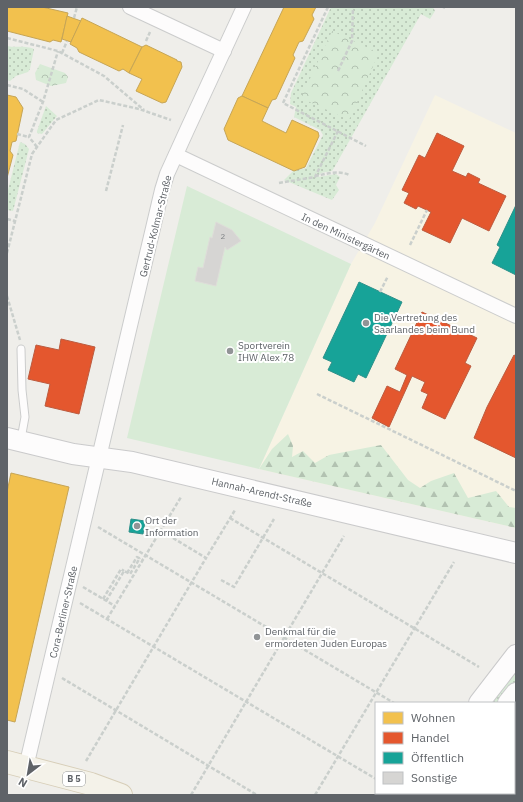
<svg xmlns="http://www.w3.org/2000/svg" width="523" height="802" font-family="'IBM Plex Sans',sans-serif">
<defs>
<pattern id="grass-dots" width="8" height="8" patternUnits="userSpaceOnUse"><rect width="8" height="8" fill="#d8ebd6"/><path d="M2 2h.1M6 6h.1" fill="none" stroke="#b2c2b1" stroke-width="1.8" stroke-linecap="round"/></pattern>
<pattern id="forest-firs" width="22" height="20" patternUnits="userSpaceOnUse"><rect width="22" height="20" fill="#d8ebd6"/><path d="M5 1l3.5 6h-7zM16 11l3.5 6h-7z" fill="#b2c2b1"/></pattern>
<pattern id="park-crowns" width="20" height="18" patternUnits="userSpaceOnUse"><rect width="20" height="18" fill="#d8ebd6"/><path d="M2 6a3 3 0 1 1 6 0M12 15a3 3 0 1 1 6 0" fill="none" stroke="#b2c2b1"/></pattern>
</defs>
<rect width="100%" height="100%" fill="#efeeea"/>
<path fill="#f7f3e4" d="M435 95 516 133V528L259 469 351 264 375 223Z"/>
<g fill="url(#grass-dots)">
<path d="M331 7H433L435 11 430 19 421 14 334 168 332 171 321 173 318 177 336 174 340 177 336 185 339 190 332 200 284 180 293 171 306 168 323 135 320 130 294 117 296 107 290 104 291 93Z"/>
<path d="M7 46C16 48 25 45 34 49L30 69 28 72 16 76 10 81 7 80Z"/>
<path d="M46 106 57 116 42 134 37 133V131Z"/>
<path d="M20 142 25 144 29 149 13 211 7 210V194Z"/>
<path d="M516 671V682L499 703H491Z"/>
</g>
<path fill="url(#forest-firs)" d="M288 434 293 446 292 457 303 451 315 463 329 455 381 445 408 480 420 488 431 481 454 473 468 498 496 491 509 507 516 508V528L259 469 272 449Z"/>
<g fill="url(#park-crowns)">
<path d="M332 31 379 53 349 120 301 98Z"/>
<path d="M40 64 65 73 68 77 66 83 51 86 36 80 35 73Z"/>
</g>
<path fill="#d8ebd6" d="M187 186 351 264 259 469 127 438Z"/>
<g fill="#f2c14e" stroke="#c6a556">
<path d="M7 7H42L68 13 61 42 53 40 50 42 7 31Z"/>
<path d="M284 7H316L312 15 314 19 303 41 299 42 293 55 295 58 276 99 272 100 268 108 242 96Z"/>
<path d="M67 16 81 21 71 42 62 39Z"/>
<path d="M82 18 142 47 129 73 123 69 119 71 79 52 77 48 70 44Z"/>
<path d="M146 45 177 60V61L181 62 182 67 166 102 162 103 136 91 142 79 129 73 142 47Z"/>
<path d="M7 95 16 97 23 108 16 141 12 142 10 151 13 155 7 178Z"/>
<path d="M242 96 268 108 262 121 286 133 292 120 318 132 319 136 305 167 294 171 228 140 224 129 238 98Z"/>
<path d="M11 473 69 487 15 722 7 720V492Z"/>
</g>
<g fill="#e4572e" stroke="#bc5b3f">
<path d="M437 133 464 146 452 171 466 177 468 173 480 179 478 183 506 196 489 231 462 218 450 243 422 230 431 212 418 206 416 209 404 203 409 193 402 190 419 155 425 158Z"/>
<path d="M422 312 477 338 465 363 471 366 445 419 422 408 428 394 421 391 425 382 412 376 389 427 372 418 387 386 400 392 407 375 395 369Z"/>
<path d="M61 339 95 347 79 414 45 406 50 384 28 379 36 345 59 350Z"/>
<path d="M514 355 516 356V458L474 438 487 407Z"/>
</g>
<g fill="#17a398" stroke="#2d908a">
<path d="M516 205V275L492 263 500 247 497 245Z"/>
<path d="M359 282 402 302 366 378 358 374 354 382 328 370 332 362 323 358Z"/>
<path d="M131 519 145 521 143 534 129 532Z"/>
</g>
<path fill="#d6d5d3" stroke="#deddd9" d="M216 222 232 230 241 241 227 250 225 247 216 286 195 281 198 267 203 268 210 237 212 238Z"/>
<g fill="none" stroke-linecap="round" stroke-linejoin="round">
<g stroke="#cbcccc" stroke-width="9">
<path id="lane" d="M21 439 25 417 22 390 21 349"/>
</g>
<g stroke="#cbcccc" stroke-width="16">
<g id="street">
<path d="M130 7 224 51"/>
<path d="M176 155 516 316"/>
<path d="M26 767 162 190 167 174 187 130 244 7"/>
</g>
</g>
<g stroke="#cacacb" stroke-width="22">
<g id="secondary">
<path d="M7 438 73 454 132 462 516 553"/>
<path d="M479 703 516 655"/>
<path d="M508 703 516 693"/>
<path d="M408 795 409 793"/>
<path d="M433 795 435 793"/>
</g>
</g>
<g stroke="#d7ceb8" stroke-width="24">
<path id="primary" d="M7 762 91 784 121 795"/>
</g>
<g stroke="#cacfcc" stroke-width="2.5" stroke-dasharray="4 2" stroke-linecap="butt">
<path d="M328 7 283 103 366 146"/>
<path d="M443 7 445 8"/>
<path d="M74 18 77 7"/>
<path d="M7 38 58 51 104 76 144 110"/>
<path d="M146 41 150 32"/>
<path d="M62 53 67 41"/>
<path d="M338 71 352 41 353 7"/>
<path d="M7 85 23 89 43 102"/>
<path d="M17 134 29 137"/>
<path d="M37 147 29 137 43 102 58 51"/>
<path d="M315 176C326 174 339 170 349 175"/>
<path d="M279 183 315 177 338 131"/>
<path d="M106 191 123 125"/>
<path d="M7 219 15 221"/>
<path d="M410 245 427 210"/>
<path d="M7 253 32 154 56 120 99 100 139 109 171 120"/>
<path d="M380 292 388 276"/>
<path d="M7 296 20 340"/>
<path d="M317 394 516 491"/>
<path d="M230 518 479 667"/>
<path d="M98 527 394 703"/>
<path d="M173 538 206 558 235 510"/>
<path d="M127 573 137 557 143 560"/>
<path d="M221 580 234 587 274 519"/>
<path d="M83 587 115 606"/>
<path d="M103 599 121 569 124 571"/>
<path d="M106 601 124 571 130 574 140 558"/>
<path d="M80 603 376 779"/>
<path d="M107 619 181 497"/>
<path d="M62 678 257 795"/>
<path d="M86 761 206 558"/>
<path d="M514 789 516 786"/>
<path d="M191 795 344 536"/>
<path d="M315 795 454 562"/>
<path d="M509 795 510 793"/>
</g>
<use href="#lane" stroke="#fdfcfc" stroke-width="7"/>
<use href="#street" stroke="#fdfcfc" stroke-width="14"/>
<use href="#secondary" stroke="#fdfcfc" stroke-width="20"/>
<use href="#primary" stroke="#f4f2e9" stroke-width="22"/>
</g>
<g fill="#919496" stroke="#fff" stroke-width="1.5">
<circle cx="366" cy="323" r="4"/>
<circle cx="230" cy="351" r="4"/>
<circle cx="137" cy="526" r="4"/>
<circle cx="257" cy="637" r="4"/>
</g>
<g text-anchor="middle" stroke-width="4" stroke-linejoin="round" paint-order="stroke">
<g font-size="8" fill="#7e8184">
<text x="223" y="239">2</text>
</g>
<rect fill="#fff" stroke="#8f9295" stroke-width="1" x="63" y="772" width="22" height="14" rx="3"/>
<g font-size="9" font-weight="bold" fill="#5f6368">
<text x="74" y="782">B 5</text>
</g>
<g font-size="10" fill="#5f6368" stroke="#fff">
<text transform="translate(155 226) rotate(-76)" y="4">Gertrud-Kolmar-Straße</text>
<text transform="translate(346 236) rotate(25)" y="4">In den Ministergärten</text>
<text transform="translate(262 492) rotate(13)" y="4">Hannah-Arendt-Straße</text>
<text transform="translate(63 612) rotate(-77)" y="4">Cora-Berliner-Straße</text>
</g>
<g font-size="10" fill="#5f6368" stroke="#fff" text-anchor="start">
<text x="374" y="321">Die Vertretung des<tspan x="374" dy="12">Saarlandes beim Bund</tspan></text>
<text x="238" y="349">Sportverein<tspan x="238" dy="12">IHW Alex 78</tspan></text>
<text x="145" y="524">Ort der<tspan x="145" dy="12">Information</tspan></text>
<text x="265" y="635">Denkmal für die<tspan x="265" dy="12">ermordeten Juden Europas</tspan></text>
</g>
</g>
<rect width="523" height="802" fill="none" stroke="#5f6368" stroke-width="16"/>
<rect x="375" y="702" width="140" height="92" fill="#ffffff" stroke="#bfc1c3"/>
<rect x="383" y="712" width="20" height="12" fill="#f2c14e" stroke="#bfc1c3"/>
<text x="411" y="722" font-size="12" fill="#5f6368">Wohnen</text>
<rect x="383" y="732" width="20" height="12" fill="#e4572e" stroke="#bfc1c3"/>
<text x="411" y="742" font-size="12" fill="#5f6368">Handel</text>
<rect x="383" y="752" width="20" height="12" fill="#17a398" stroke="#bfc1c3"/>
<text x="411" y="762" font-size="12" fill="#5f6368">Öffentlich</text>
<rect x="383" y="772" width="20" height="12" fill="#d6d5d3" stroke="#bfc1c3"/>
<text x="411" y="782" font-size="12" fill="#5f6368">Sonstige</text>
<g transform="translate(28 774) rotate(211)" stroke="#ffffff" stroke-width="3" paint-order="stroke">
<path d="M0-3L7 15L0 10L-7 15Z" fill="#5f6368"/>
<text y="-6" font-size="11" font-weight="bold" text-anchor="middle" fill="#5f6368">N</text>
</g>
</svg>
